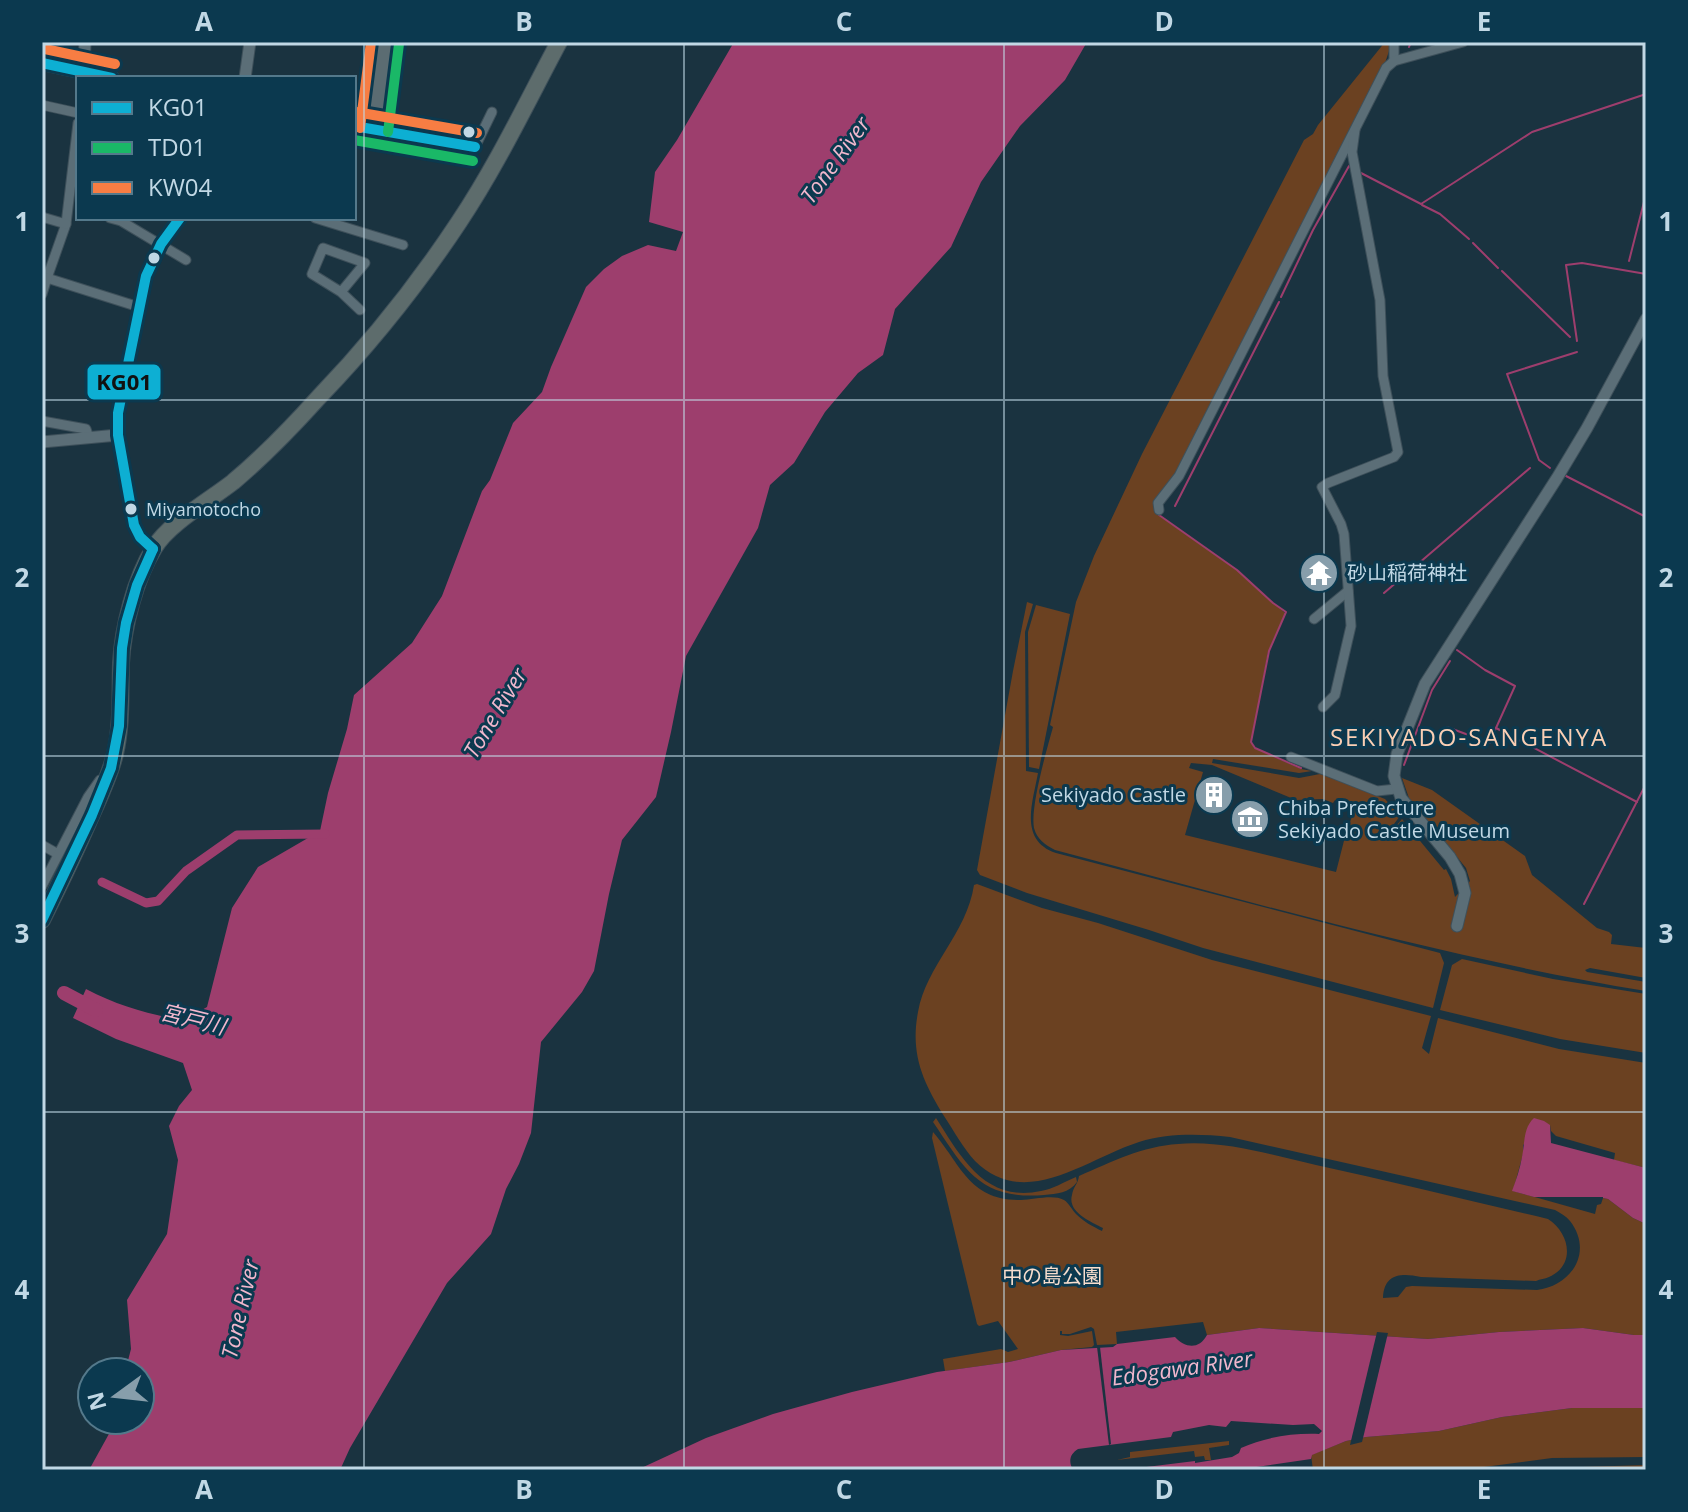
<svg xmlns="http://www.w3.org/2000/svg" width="1688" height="1512" font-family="'Open Sans','Noto Sans JP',sans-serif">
<rect width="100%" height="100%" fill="#1a3340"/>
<g fill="#6b4121" fill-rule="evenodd">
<path d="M1385 42H1392L1385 63 1178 473 1157 499 1158 515 1238 571 1285 613 1268 652 1251 742 1254 748 1301 769 1312 771 1299 773 1213 759 1212 763 1299 778 1320 774 1327 776 1385 799 1400 816 1388 832 1390 833 1402 819 1444 870 1446 869 1451 879 1455 897 1470 881 1466 868 1409 798 1402 778 1432 790 1525 856 1532 875 1597 928 1609 932 1612 935 1611 944 1646 948V978L1590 968 1585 970 1587 972 1646 982V991C1446 958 1251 902 1055 850 1045 845 1037 839 1034 828 1030 807 1047 749 1053 727L1050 725 1076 602 1094 556 1142 454 1304 140 1313 134 1318 125ZM1191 763 1212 765 1296 800 1323 799 1333 803 1335 800 1341 803 1340 806 1354 812 1347 829 1336 872 1185 835 1203 772 1189 768Z"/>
<path d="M1027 602 1033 604 1025 632 1026 771 1038 773C1033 802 1018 840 1056 853L1440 953 1444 963 1433 1008 1203 948 1149 930 1027 893 980 875 977 870 1013 671Z"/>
<path d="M1036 605 1070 614 1039 769 1029 767 1028 632Z"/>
<path d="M977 884 1042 908 1098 923 1212 960 1431 1016 1422 1048 1429 1054 1438 1018 1559 1049 1646 1063V1168L1614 1160 1615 1153 1556 1136 1551 1131 1550 1125 1523 1145V1154L1513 1191 1595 1214 1597 1205 1601 1204 1603 1198 1608 1199 1633 1218 1646 1224V1335H1634L1583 1328 1499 1332 1428 1339 1259 1328 1207 1335 1203 1322 1116 1332 1117 1344 1097 1345 1094 1329 1091 1327 1070 1334H1062V1331H1060V1335L1068 1336 1092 1331 1094 1345 1092 1347 1061 1350 1009 1362 945 1371 943 1359 1001 1349 1008 1352 1018 1349 998 1321 979 1326 977 1324 932 1138 933 1132C961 1164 969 1201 1021 1200 1033 1200 1053 1194 1064 1200 1069 1203 1072 1210 1076 1214 1084 1222 1092 1226 1102 1231L1103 1228C1091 1222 1067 1212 1072 1195 1073 1187 1078 1184 1079 1176 1111 1162 1143 1146 1178 1144 1224 1140 1271 1155 1316 1165 1394 1182 1471 1201 1548 1219 1570 1233 1576 1265 1549 1277 1545 1279 1540 1279 1536 1281L1421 1277C1402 1273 1384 1273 1383 1298L1398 1297 1406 1287 1412 1286 1537 1290C1571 1286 1594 1252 1570 1221 1566 1216 1560 1213 1555 1210L1230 1137C1199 1134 1169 1133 1139 1142 1086 1159 1025 1211 975 1161 963 1148 954 1131 944 1116 923 1082 910 1054 918 1012 926 966 967 933 974 885Z"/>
<path d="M1462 959 1553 979 1646 994V1053L1560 1039 1440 1010 1452 965Z"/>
<path d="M936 1118C961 1157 985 1203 1041 1191 1053 1189 1064 1182 1076 1177L1077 1182C1069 1193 1057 1194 1044 1195 979 1200 965 1169 933 1122Z"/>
<path d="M1572 1408H1646V1457L1552 1458 1461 1470H1313L1311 1455 1346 1441 1366 1437 1439 1431 1502 1417Z"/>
<path d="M1229 1441V1445L1209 1448 1211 1460H1205L1204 1456 1195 1457 1194 1451 1117 1460 1130 1457V1452Z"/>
<path d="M1646 1465V1470H1533L1551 1468Z"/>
</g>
<g fill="#9d3e6d">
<path d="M734 42H1087L1065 80 1020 126 981 182 951 247 895 309 883 355 858 373 825 412 794 463 770 485 758 528 686 656 671 732 656 797 622 840 609 894 594 971 582 992 541 1042 531 1133 519 1164 506 1189 491 1234 447 1283 350 1448 340 1470H89L110 1432 113 1420H140V1372H125L131 1349 127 1300 167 1234 178 1160 169 1126 179 1106 192 1090 183 1063 116 1039 73 1018 86 989C118 1006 147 1013 182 1021L207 1007 232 908 258 867 320 831 328 793 347 729 354 695 412 643 442 596 482 491 490 480 513 423 542 392 551 367 586 287 604 269 622 256 648 245 676 251 683 232 649 222 655 172 677 140Z"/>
<path d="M1534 1118 1544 1121 1550 1125 1551 1143 1646 1168V1224L1633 1218 1608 1199 1603 1198V1197H1534L1512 1191C1516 1180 1520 1169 1522 1157 1525 1143 1523 1128 1534 1118Z"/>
<path d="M1259 1328 1428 1339 1499 1332 1583 1328 1634 1335H1646V1408H1572L1502 1417 1439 1431 1366 1437 1346 1441 1312 1455 1311 1459 1236 1470H1122L1195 1461V1463L1232 1457 1239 1453 1241 1448C1265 1437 1293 1433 1319 1434L1322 1431 1314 1424 1293 1425 1231 1421 1226 1427 1209 1425 1173 1432 1171 1437 1078 1449C1070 1454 1068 1461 1073 1470H637L706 1438 773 1414 852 1392 937 1372 1009 1362 1061 1350 1113 1347 1117 1344 1175 1337C1185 1348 1199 1350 1207 1335Z"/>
</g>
<g fill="#1a3340">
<path d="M1377 1332 1388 1333 1364 1434 1362 1442 1350 1445Z"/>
<path d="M1097 1347H1100L1111 1444 1109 1445Z"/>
</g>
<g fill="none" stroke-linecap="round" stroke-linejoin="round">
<g stroke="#9d3e6d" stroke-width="2">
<path d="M1409 47 1411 42"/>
<path d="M1361 173 1421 204 1532 132 1646 94"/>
<path d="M1422 205 1440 214 1469 239"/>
<path d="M1473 243 1498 268"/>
<path d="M1629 261 1646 194"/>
<path d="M1502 271 1570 337"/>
<path d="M1281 297 1313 230 1349 166 1352 168"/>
<path d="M1577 341 1566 265 1582 263 1646 274"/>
<path d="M1550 468 1539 460 1507 374 1577 352"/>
<path d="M1566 476 1646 517"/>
<path d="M1175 506 1279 302"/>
<path d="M1159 515 1237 570 1273 603 1286 612 1269 651 1251 742 1255 748 1301 768"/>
<path d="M1384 593 1530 468"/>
<path d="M1457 650 1485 670 1515 686 1496 728 1637 802"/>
<path d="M1447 727 1490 743 1496 728"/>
<path d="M1404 765 1432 690 1450 661"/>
<path d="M1584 904 1646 784"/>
</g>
<path stroke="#9d3e6d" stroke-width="9" d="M102 882 146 903 158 901 186 871 237 835 325 834"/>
<path stroke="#9d3e6d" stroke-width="14" d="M64 993 96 1010"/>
<g stroke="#3e505a" stroke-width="11">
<g id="minor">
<path d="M1394 42V61"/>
<path d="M42 105 78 113"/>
<path d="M78 123 66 224 47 278 139 307"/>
<path d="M475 147 492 112"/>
<path d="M42 217 66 224"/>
<path d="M110 218 121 221 186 260"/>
<path d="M315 218 403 245"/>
<path d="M341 292 365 263 323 248 312 274 341 292 360 310"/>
<path d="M42 294 47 278"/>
<path d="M42 421 86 429 89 438"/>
<path d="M1159 510 1158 503 1179 476 1386 68 1394 61 1463 42"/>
<path d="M1314 619 1348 591"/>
<path d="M1323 707 1335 695 1351 626 1344 534 1341 524 1322 487 1328 483 1394 457 1398 452 1383 376 1380 300 1352 152 1355 130"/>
<path d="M1291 757 1377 791 1396 789"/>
<path d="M42 845 58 854"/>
<path d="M42 886 88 797 100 780"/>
</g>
</g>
<g stroke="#3e505a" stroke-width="13">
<g id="tertiary">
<path d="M84 72 85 42"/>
<path d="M245 78 250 42"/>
<path d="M374 130 475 147"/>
<path d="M42 442 118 435"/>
<path d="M153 549 140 537 134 525 118 435V413L146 276 161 244 180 218"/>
<path d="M1457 926 1465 893 1460 874 1450 857 1401 798 1394 776 1397 754 1425 684 1557 478 1587 428 1646 319"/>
</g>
</g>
<g stroke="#3e505a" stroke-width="16">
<g id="secondary">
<path d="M42 63 112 78"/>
<path d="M354 126 374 130 385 42"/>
</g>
</g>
<g stroke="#3e505a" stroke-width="18">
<path id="trunk" d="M42 920C59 886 76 851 91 816 100 796 110 775 115 754 122 724 120 694 121 663 123 627 135 579 154 548 168 524 210 500 233 482 264 456 292 427 319 397 371 343 418 284 459 222 497 165 527 102 559 42"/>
</g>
<use href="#minor" stroke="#5b6e77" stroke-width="9"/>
<use href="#tertiary" stroke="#5b6e77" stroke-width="11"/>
<use href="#secondary" stroke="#5b6c72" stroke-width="14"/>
<use href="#trunk" stroke="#5d6c6c" stroke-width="16"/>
<g stroke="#0b394f" stroke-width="16">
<g id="bus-1">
<path d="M42 63 112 78"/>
<path d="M354 126 475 147"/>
<path d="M153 549 140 537 134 525 118 435V413L146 276 161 244 180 218"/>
<path d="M42 920 92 815 111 768 119 726 122 648 126 623 137 585 153 549"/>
</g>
</g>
<g stroke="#0b394f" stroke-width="16">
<g id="bus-2">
<path d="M388 132 399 44"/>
<path d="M354 140 473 161"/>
</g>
</g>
<g stroke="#0b394f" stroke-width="16">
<g id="bus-3">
<path d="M45 49 115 64"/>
<path d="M356 112 477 133"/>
<path d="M360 128 371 42"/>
</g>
</g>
<use href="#bus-1" stroke="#0dafd3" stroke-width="10"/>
<use href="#bus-2" stroke="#1ab867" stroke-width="10"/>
<use href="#bus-3" stroke="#f77d43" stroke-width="10"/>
</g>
<path fill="none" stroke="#c1d8e5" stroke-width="2" stroke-opacity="0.55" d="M364 42V1470M684 42V1470M1004 42V1470M1324 42V1470M42 400H1646M42 756H1646M42 1112H1646"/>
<defs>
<g id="temple-disc" transform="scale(2)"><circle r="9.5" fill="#879eab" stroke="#0b394f"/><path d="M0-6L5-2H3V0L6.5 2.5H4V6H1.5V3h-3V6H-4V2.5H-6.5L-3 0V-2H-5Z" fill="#fff"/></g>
<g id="building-disc" transform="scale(2)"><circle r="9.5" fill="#879eab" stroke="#0b394f"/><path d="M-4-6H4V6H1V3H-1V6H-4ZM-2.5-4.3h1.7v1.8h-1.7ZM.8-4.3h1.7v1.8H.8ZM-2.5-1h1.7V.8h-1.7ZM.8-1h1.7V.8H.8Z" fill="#fff"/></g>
<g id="museum-disc" transform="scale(2)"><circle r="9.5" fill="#879eab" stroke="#0b394f"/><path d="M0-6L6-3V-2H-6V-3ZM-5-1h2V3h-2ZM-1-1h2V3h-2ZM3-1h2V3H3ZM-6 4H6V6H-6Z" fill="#fff"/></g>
</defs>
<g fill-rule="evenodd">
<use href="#temple-disc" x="1319" y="573"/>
<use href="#building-disc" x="1214" y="795"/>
<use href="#museum-disc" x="1250" y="819"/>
</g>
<g fill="#c1d8e5" stroke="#0b394f" stroke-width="3">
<circle cx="469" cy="132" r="7"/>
<circle cx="154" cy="258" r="7"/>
<circle cx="131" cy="509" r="7"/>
</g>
<g text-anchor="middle" stroke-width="6" stroke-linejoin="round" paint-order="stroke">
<g font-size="18" fill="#c1d8e5" stroke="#0b394f" text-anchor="start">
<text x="146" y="516">Miyamotocho</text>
</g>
<g font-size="20" fill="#c1d8e5" stroke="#0b394f" text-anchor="start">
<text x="1347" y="580">砂山稲荷神社</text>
<text x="1186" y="802" text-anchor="end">Sekiyado Castle</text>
<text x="1278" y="815">Chiba Prefecture<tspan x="1278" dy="23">Sekiyado Castle Museum</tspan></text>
</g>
<g font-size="20" fill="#f8dece" stroke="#0b394f">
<text x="1052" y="1283">中の島公園</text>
</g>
<g font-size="22" font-style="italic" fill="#f1b7cd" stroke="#0b394f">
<text transform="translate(835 160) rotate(-54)" y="8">Tone River</text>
<text transform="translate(495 713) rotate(-59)" y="8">Tone River</text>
<text transform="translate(193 1019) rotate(14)" y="8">宮戸川</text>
<text transform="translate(240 1309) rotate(-77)" y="8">Tone River</text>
<text transform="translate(1182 1368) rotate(-8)" y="8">Edogawa River</text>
</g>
<g font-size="24" letter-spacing="2" fill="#facfb4" stroke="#0b394f">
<text x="1469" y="746">SEKIYADO-SANGENYA</text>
</g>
</g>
<rect stroke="#0b394f" stroke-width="3" x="86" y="363" width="76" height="38" rx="8" fill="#0dafd3"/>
<g font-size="22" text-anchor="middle" font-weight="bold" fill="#111">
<text x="124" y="390">KG01</text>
</g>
<rect width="1688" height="1512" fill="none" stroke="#0b394f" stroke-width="88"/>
<rect x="76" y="76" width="280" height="144" fill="#0b394f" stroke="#54798b" stroke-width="2"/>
<rect x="92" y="102" width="40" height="12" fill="#0dafd3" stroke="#54798b" stroke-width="2"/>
<text x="148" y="116" font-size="24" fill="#c1d8e5">KG01</text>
<rect x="92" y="142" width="40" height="12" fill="#1ab867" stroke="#54798b" stroke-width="2"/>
<text x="148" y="156" font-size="24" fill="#c1d8e5">TD01</text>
<rect x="92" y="182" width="40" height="12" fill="#f77d43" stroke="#54798b" stroke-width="2"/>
<text x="148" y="196" font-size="24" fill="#c1d8e5">KW04</text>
<g transform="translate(116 1396) rotate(255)"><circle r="38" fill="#0b394f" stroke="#54798b" stroke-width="2"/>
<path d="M0-6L14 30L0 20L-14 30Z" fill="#879eab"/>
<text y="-12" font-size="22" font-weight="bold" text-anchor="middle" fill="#c1d8e5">N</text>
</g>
<rect x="44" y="44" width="1600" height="1424" fill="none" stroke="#c1d8e5" stroke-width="3"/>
<g font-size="26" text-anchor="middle" font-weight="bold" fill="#c1d8e5">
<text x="204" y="31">A</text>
<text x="524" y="31">B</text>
<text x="844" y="31">C</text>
<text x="1164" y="31">D</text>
<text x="1484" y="31">E</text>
<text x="22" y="231">1</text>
<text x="1666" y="231">1</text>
<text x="22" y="587">2</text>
<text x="1666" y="587">2</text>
<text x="22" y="943">3</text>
<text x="1666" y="943">3</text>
<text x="22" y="1299">4</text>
<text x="1666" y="1299">4</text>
<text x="204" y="1499">A</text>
<text x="524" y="1499">B</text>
<text x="844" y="1499">C</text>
<text x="1164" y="1499">D</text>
<text x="1484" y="1499">E</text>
</g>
</svg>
